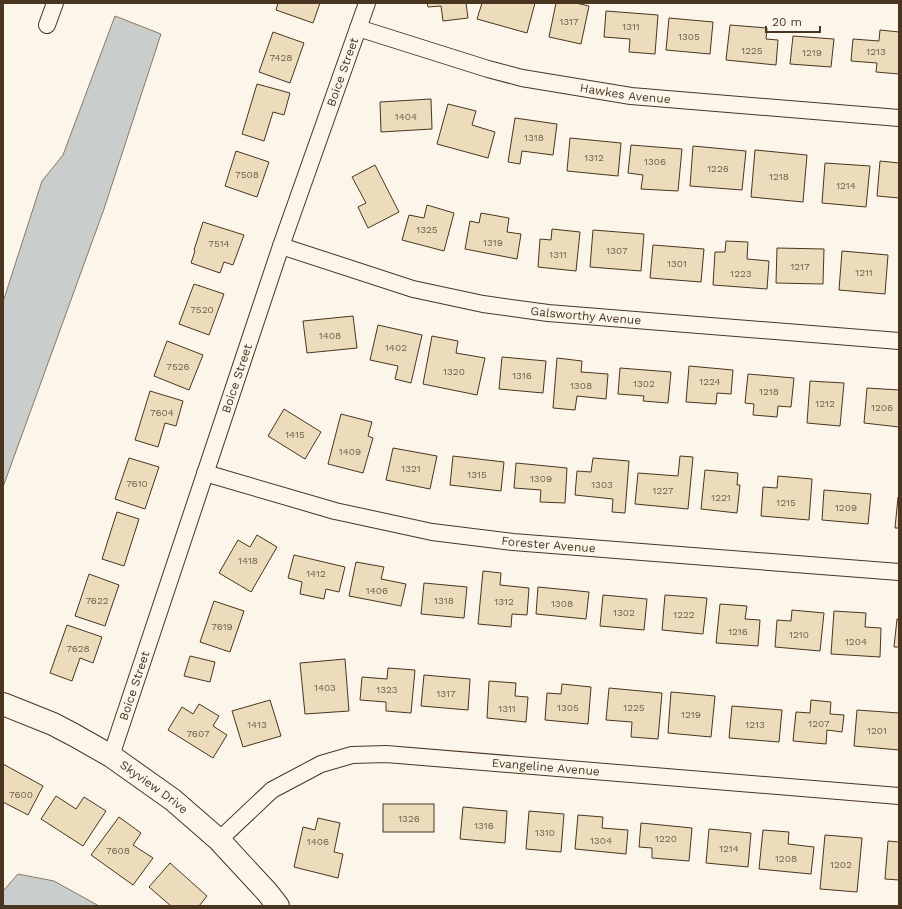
<svg xmlns="http://www.w3.org/2000/svg" width="902" height="909" font-family="'Work Sans',sans-serif">
<rect width="100%" height="100%" fill="#fbf6e9"/>
<g fill="#c9cecd" stroke="#887966">
<path d="M115 16 161 34 104 209 3 487V302L42 181 63 155Z"/>
<path d="M18 874 54 881 99 906H3V891Z"/>
</g>
<g fill="#ecdcbc" stroke="#4a3520">
<path d="M278 3H320L313 23 276 10Z"/>
<path d="M427 3H466L468 18 443 21 441 6 428 7Z"/>
<path d="M482 3H535L527 33 477 19Z"/>
<path d="M556 3H576L589 6 581 44 549 37Z"/>
<path d="M606 11 658 15 655 54 629 52 630 39 604 37Z"/>
<path d="M669 18 713 22 710 54 666 50Z"/>
<path d="M730 25 767 28 766 39 778 40 776 65 726 60Z"/>
<path d="M880 30 899 32V74L876 72 877 63 851 61 853 39 879 41Z"/>
<path d="M273 32 304 43 290 83 259 72Z"/>
<path d="M793 36 834 39 831 67 790 64Z"/>
<path d="M257 84 290 93 284 115 273 112 264 141 242 134Z"/>
<path d="M431 99 432 129 381 132 380 102Z"/>
<path d="M448 104 476 111 472 125 495 132 488 158 437 144Z"/>
<path d="M515 118 557 124 553 155 522 151 520 164 508 162Z"/>
<path d="M570 138 621 143 618 176 567 171Z"/>
<path d="M631 145 682 149 678 191 641 189 643 175 628 173Z"/>
<path d="M693 146 746 151 742 190 690 186Z"/>
<path d="M755 150 807 155 803 202 751 197Z"/>
<path d="M236 151 269 162 257 197 225 186Z"/>
<path d="M880 161 899 163V198L877 196Z"/>
<path d="M825 163 870 166 866 207 822 203Z"/>
<path d="M375 165 399 212 368 228 358 207 366 203 352 177Z"/>
<path d="M427 205 454 213 444 251 402 240 409 215 424 218Z"/>
<path d="M481 213 509 218 507 232 521 234 517 259 465 249 470 221 479 223Z"/>
<path d="M203 222 244 235 233 265 224 262 220 273 191 263 195 251 194 250Z"/>
<path d="M552 229 580 232 576 271 538 267 540 239 551 240Z"/>
<path d="M593 230 644 234 641 271 590 267Z"/>
<path d="M726 241 748 242 747 259 769 261 767 289 713 285 715 252H725Z"/>
<path d="M653 245 704 249 701 282 650 278Z"/>
<path d="M777 248 824 249 823 284 776 283Z"/>
<path d="M842 251 888 255 885 294 839 290Z"/>
<path d="M194 284 224 294 209 335 179 324Z"/>
<path d="M353 316 357 348 307 353 303 321Z"/>
<path d="M378 325 422 335 411 383 395 379 398 366 370 360Z"/>
<path d="M432 336 458 341 456 353 485 358 477 395 423 384Z"/>
<path d="M167 341 203 355 189 390 154 376Z"/>
<path d="M502 357 546 361 543 393 499 389Z"/>
<path d="M557 358 582 361 581 372 608 374 606 399 577 396 575 410 553 408Z"/>
<path d="M689 366 733 370 731 394 717 393 716 404 686 402Z"/>
<path d="M620 368 671 372 668 403 643 401 644 396 618 394Z"/>
<path d="M748 374 794 378 791 407 778 406 777 417 753 415 754 404 745 403Z"/>
<path d="M810 381 844 383 840 426 807 423Z"/>
<path d="M867 388 899 390V427L864 423Z"/>
<path d="M150 391 183 401 176 426 165 423 158 447 135 440Z"/>
<path d="M284 409 321 432 305 459 268 436Z"/>
<path d="M341 414 372 422 368 436 373 438 363 473 328 464Z"/>
<path d="M393 448 437 456 430 489 386 480Z"/>
<path d="M453 456 504 462 501 491 450 485Z"/>
<path d="M680 456 693 457 688 509 635 504 638 473 678 476Z"/>
<path d="M129 458 159 467 145 509 115 499Z"/>
<path d="M593 458 629 461 625 513 612 512 613 499 575 495 577 471 591 472Z"/>
<path d="M516 463 567 468 565 503 540 502 541 490 514 488Z"/>
<path d="M705 470 738 473 737 485H740L737 513 701 509Z"/>
<path d="M778 476 812 479 809 520 761 516 763 487 777 488Z"/>
<path d="M824 490 871 494 868 524 822 520Z"/>
<path d="M898 497 899 498V528H895Z"/>
<path d="M117 512 139 519 124 566 102 559Z"/>
<path d="M257 535 277 547 251 592 219 573 238 540 250 547Z"/>
<path d="M294 555 345 567 339 592 326 589 324 599 300 594 302 582 288 578Z"/>
<path d="M356 562 384 567 381 579 406 584 401 606 349 596Z"/>
<path d="M483 571 501 573 500 585 529 588 527 615 512 614 511 627 478 624Z"/>
<path d="M89 574 119 585 105 626 75 616Z"/>
<path d="M424 583 467 587 464 618 421 614Z"/>
<path d="M538 587 589 592 586 619 536 614Z"/>
<path d="M603 595 647 599 644 630 600 626Z"/>
<path d="M665 595 707 598 703 634 662 630Z"/>
<path d="M214 601 244 611 230 652 200 642Z"/>
<path d="M720 604 747 606 745 619 760 620 758 646 716 643Z"/>
<path d="M792 610 824 613 820 651 775 647 777 620 791 621Z"/>
<path d="M834 611 866 613 865 627 881 628 880 657 831 654Z"/>
<path d="M897 619H899V647H894Z"/>
<path d="M67 625 102 637 93 663 80 658 72 681 50 673Z"/>
<path d="M190 656 215 662 210 682 184 676Z"/>
<path d="M345 659 349 711 305 714 300 663Z"/>
<path d="M388 668 415 670 411 713 386 711V702L360 700 362 677 387 679Z"/>
<path d="M424 675 470 679 468 710 421 706Z"/>
<path d="M489 681 516 683 515 696 528 697 526 722 487 718Z"/>
<path d="M562 684 591 687 588 724 545 720 547 693 561 694Z"/>
<path d="M609 688 662 693 658 739 631 737 632 722 606 720Z"/>
<path d="M671 692 715 696 711 737 668 733Z"/>
<path d="M270 700 281 736 243 747 232 711Z"/>
<path d="M811 700 831 702 830 714 844 715 842 732 827 730 826 744 793 741 796 712 810 713Z"/>
<path d="M199 704 219 716 213 726 227 735 213 758 168 730 182 707 193 714Z"/>
<path d="M732 706 782 710 779 742 729 738Z"/>
<path d="M857 710 899 713V750L854 746Z"/>
<path d="M3 764 43 786 28 815 3 802Z"/>
<path d="M56 796 76 809 84 797 106 811 83 846 41 819Z"/>
<rect x="383" y="804" width="51" height="28"/>
<path d="M463 807 507 811 505 843 460 839Z"/>
<path d="M529 811 564 814 561 852 526 849Z"/>
<path d="M578 815 603 817 602 828 628 830 626 854 575 849Z"/>
<path d="M119 817 141 833 133 845 153 858 133 885 91 855Z"/>
<path d="M318 818 340 823 334 852 343 854 338 878 294 867 303 827 315 830Z"/>
<path d="M641 823 692 828 689 861 652 858V848L639 847Z"/>
<path d="M709 829 751 833 748 867 706 863Z"/>
<path d="M763 830 789 832 788 844 814 847 811 874 759 869Z"/>
<path d="M825 835 862 838 857 892 820 889Z"/>
<path d="M888 841 899 842V880L885 879Z"/>
<path d="M170 863 207 896 199 906H171L149 887Z"/>
</g>
<g fill="none" stroke-linecap="round" stroke-linejoin="round">
<g stroke="#4a3520" stroke-width="18">
<g id="street">
<path d="M47 25 55 3"/>
<path id="s1" d="M358 28 488 69 522 78 631 96 899 118"/>
<path id="s2" d="M281 246 413 289 483 304 548 313 899 341"/>
<path id="s3" d="M205 473 335 511 432 532 513 542 899 572"/>
<path id="s4" d="M111 756 281 246 367 3"/>
<path id="s5" d="M219 840 272 790 321 764 352 755 386 754 899 796"/>
</g>
</g>
<g stroke="#4a3520" stroke-width="24">
<g id="secondary">
<path id="s6" d="M3 704 53 724 74 735 111 756 173 800 219 840 267 892 278 906"/>
</g>
</g>
<use href="#street" stroke="#fbf6e9" stroke-width="16"/>
<use href="#secondary" stroke="#fbf6e9" stroke-width="22"/>
</g>
<g text-anchor="middle" stroke-width="3" stroke-linejoin="round" paint-order="stroke">
<g font-size="10" fill="#725f47">
<text x="569" y="25">1317</text>
<text x="631" y="30">1311</text>
<text x="689" y="40">1305</text>
<text x="752" y="54">1225</text>
<text x="876" y="55">1213</text>
<text x="812" y="56">1219</text>
<text x="281" y="61">7428</text>
<text x="406" y="120">1404</text>
<text x="534" y="141">1318</text>
<text x="594" y="161">1312</text>
<text x="655" y="165">1306</text>
<text x="718" y="172">1226</text>
<text x="247" y="178">7508</text>
<text x="779" y="180">1218</text>
<text x="846" y="189">1214</text>
<text x="427" y="233">1325</text>
<text x="493" y="246">1319</text>
<text x="219" y="247">7514</text>
<text x="617" y="254">1307</text>
<text x="558" y="258">1311</text>
<text x="677" y="267">1301</text>
<text x="800" y="270">1217</text>
<text x="864" y="276">1211</text>
<text x="741" y="277">1223</text>
<text x="202" y="313">7520</text>
<text x="330" y="339">1408</text>
<text x="396" y="351">1402</text>
<text x="178" y="370">7526</text>
<text x="454" y="375">1320</text>
<text x="522" y="379">1316</text>
<text x="710" y="385">1224</text>
<text x="644" y="387">1302</text>
<text x="581" y="389">1308</text>
<text x="769" y="395">1218</text>
<text x="825" y="407">1212</text>
<text x="882" y="411">1206</text>
<text x="162" y="416">7604</text>
<text x="295" y="438">1415</text>
<text x="350" y="455">1409</text>
<text x="411" y="472">1321</text>
<text x="477" y="478">1315</text>
<text x="541" y="482">1309</text>
<text x="137" y="487">7610</text>
<text x="602" y="488">1303</text>
<text x="663" y="494">1227</text>
<text x="721" y="501">1221</text>
<text x="786" y="506">1215</text>
<text x="846" y="511">1209</text>
<text x="248" y="564">1418</text>
<text x="316" y="577">1412</text>
<text x="377" y="594">1406</text>
<text x="97" y="604">7622</text>
<text x="444" y="604">1318</text>
<text x="504" y="605">1312</text>
<text x="562" y="607">1308</text>
<text x="624" y="616">1302</text>
<text x="684" y="618">1222</text>
<text x="222" y="630">7619</text>
<text x="738" y="635">1216</text>
<text x="799" y="638">1210</text>
<text x="856" y="645">1204</text>
<text x="78" y="652">7628</text>
<text x="325" y="691">1403</text>
<text x="387" y="693">1323</text>
<text x="446" y="697">1317</text>
<text x="568" y="711">1305</text>
<text x="634" y="711">1225</text>
<text x="507" y="712">1311</text>
<text x="691" y="718">1219</text>
<text x="819" y="727">1207</text>
<text x="257" y="728">1413</text>
<text x="755" y="728">1213</text>
<text x="877" y="734">1201</text>
<text x="198" y="737">7607</text>
<text x="21" y="798">7600</text>
<text x="409" y="822">1326</text>
<text x="484" y="829">1316</text>
<text x="545" y="836">1310</text>
<text x="666" y="842">1220</text>
<text x="601" y="844">1304</text>
<text x="318" y="845">1406</text>
<text x="729" y="852">1214</text>
<text x="118" y="854">7608</text>
<text x="786" y="862">1208</text>
<text x="841" y="868">1202</text>
</g>
<g font-size="12" fill="#4a3520" stroke="#fbf6e9">
<text dy="4" stroke="none"><textPath href="#s4" startOffset="722">Boice Street</textPath></text>
<text dy="4" stroke="none"><textPath href="#s1" startOffset="276">Hawkes Avenue</textPath></text>
<text dy="4" stroke="none"><textPath href="#s2" startOffset="314">Galsworthy Avenue</textPath></text>
<text dy="4" stroke="none"><textPath href="#s4" startOffset="398">Boice Street</textPath></text>
<text dy="4" stroke="none"><textPath href="#s3" startOffset="352">Forester Avenue</textPath></text>
<text dy="4" stroke="none"><textPath href="#s4" startOffset="74">Boice Street</textPath></text>
<text dy="4" stroke="none"><textPath href="#s5" startOffset="355">Evangeline Avenue</textPath></text>
<text dy="4" stroke="none"><textPath href="#s6" startOffset="173">Skyview Drive</textPath></text>
</g>
</g>
<rect width="902" height="909" fill="none" stroke="#4a3520" stroke-width="8"/>
<path d="M766 26v6h54v-6" fill="none" stroke="#4a3520" stroke-width="2"/>
<text x="772" y="26" font-size="12" fill="#4a3520" stroke="#fbf6e9" stroke-width="3" paint-order="stroke">20 m</text>
</svg>
